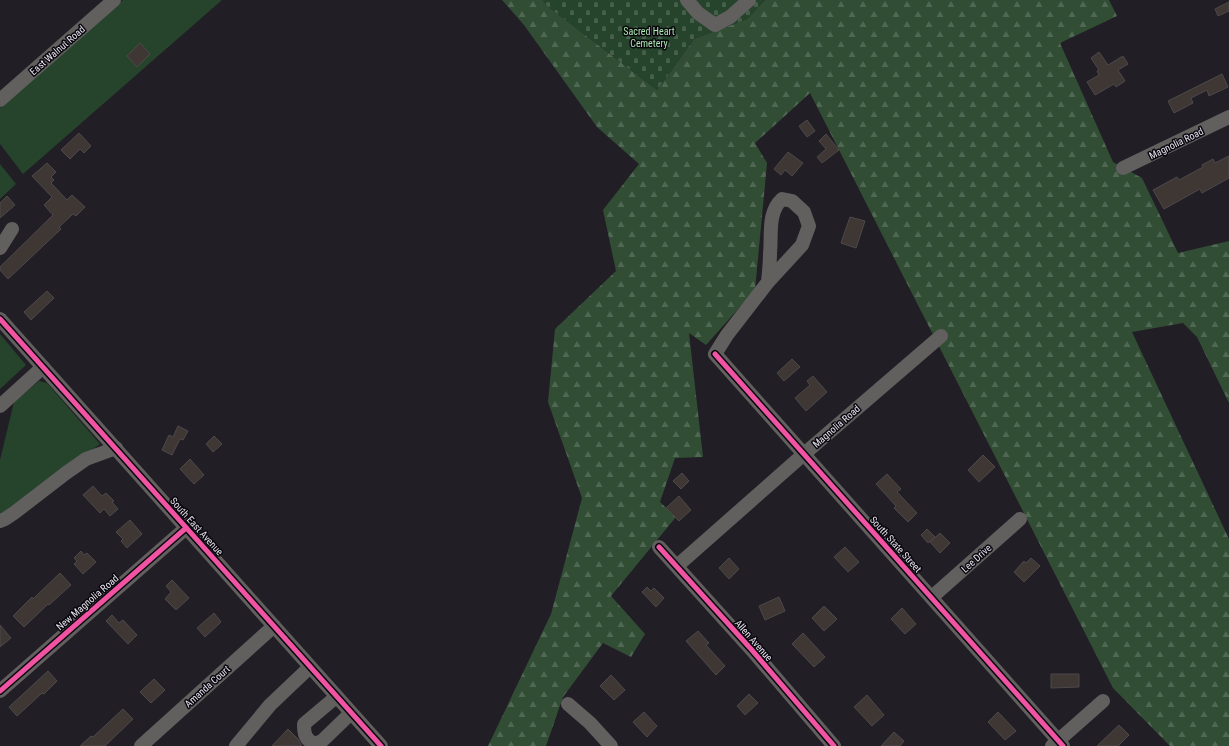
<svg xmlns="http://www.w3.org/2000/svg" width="1229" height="746" font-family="'Roboto Condensed',sans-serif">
<defs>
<pattern id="forest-firs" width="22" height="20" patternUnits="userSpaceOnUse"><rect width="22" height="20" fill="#314e35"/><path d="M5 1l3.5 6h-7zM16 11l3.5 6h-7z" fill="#4f6753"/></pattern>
<pattern id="cemetery-stones" width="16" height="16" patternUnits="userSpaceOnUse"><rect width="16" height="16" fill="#26442b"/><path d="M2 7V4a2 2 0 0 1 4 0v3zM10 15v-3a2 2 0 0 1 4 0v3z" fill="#465f4a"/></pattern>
</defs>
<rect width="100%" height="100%" fill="#211e26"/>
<g fill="#26442b">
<path d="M123 0H222L23 174 0 144V108Z"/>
<path d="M0 164 16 184 0 199Z"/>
<path d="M0 334 26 365 0 389Z"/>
<path d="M39 381 47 383 100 444 2 517 0 514V460L14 402Z"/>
</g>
<path fill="url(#forest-firs)" d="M502 0H543L546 5 657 90 694 39 747 19 765 0H1109L1117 16 1060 43 1113 162 1142 178 1178 253 1229 241V403L1197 337 1183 323 1132 332 1229 539V746H1170L1113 688 810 93 755 143 767 163 755 290 706 345 689 333 703 457 675 458 660 502 676 517 611 596 645 634 631 657 603 643 563 697 546 746H488L551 614 582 498 548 402 555 329 616 271 603 210 639 164 597 127 524 25Z"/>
<path fill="url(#cemetery-stones)" d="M543 0H765L747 19 694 39 657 90 546 5Z"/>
<g fill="#3e3734" stroke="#4d494b">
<path d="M1229 2V11L1218 16 1215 9Z"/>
<path d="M140 43 150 54 137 67 127 56Z"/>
<path d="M1099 52 1108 65 1123 56 1128 64 1118 70 1125 81 1116 87 1114 84 1095 95 1087 82 1099 75 1097 71 1099 70 1091 58Z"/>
<path d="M1222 74 1228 87 1209 96 1207 90 1191 98 1193 103 1174 113 1168 101Z"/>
<path d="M807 120 815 131 807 137 799 126Z"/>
<path d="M79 133 91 146 84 153 80 149 70 159 61 150Z"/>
<path d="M826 134 839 150 822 163 817 157 826 149 819 141Z"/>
<path d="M788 152 803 163 792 176 785 170 781 175 774 169Z"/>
<path d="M1229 156V178L1202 193 1200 189 1164 209 1153 190 1177 177 1179 180 1203 167 1202 165 1213 159 1215 163Z"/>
<path d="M47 163 56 172 51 177 54 180 51 183 67 200 72 195 85 207 76 216 73 214 59 227 61 229 8 279 0 270V267L53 215 44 205 52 197 32 176Z"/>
<path d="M7 196 15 205 0 218V203Z"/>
<path d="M850 217 865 221 856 248 841 243Z"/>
<path d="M47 291 54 298 31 320 24 312Z"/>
<path d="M792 359 800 367 784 381 777 373Z"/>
<path d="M813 376 827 392 806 411 795 398 810 385 807 381Z"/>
<path d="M178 426 188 431 183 440 180 439 172 455 162 450 169 435 173 437Z"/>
<path d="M214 436 222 444 213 452 206 444Z"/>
<path d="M983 455 995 467 979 482 968 470Z"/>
<path d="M190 459 204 475 194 484 180 469Z"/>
<path d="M682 473 689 481 681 489 673 481Z"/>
<path d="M887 474 901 489 897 492 917 513 908 522 894 508 896 506 876 484Z"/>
<path d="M93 486 102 496 106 493 114 501 112 502 118 509 110 516 104 509 100 513 83 495Z"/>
<path d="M679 496 691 510 679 521 666 508Z"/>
<path d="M130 520 142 534 127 548 121 541 123 539 116 532Z"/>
<path d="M927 529 935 537 928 543 921 535Z"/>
<path d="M940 533 950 543 940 553 930 542Z"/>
<path d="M845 547 859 562 848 572 834 557Z"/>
<path d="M81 551 84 555 87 553 96 562 83 574 74 564 77 561 74 558Z"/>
<path d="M729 558 739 569 729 579 719 568Z"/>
<path d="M1031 558 1040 566 1024 582 1014 572 1024 561 1026 563Z"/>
<path d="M60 573 71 585 49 605 48 604 24 627 13 616 32 597 33 599Z"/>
<path d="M172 580 189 598 176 610 165 599 171 592 166 586Z"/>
<path d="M647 587 651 591 654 588 664 598 656 607 642 592Z"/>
<path d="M779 597 785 611 765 620 759 606Z"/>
<path d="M824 606 837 619 824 631 812 618Z"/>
<path d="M902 608 916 624 905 634 891 619Z"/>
<path d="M214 613 221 622 205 637 197 628Z"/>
<path d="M112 615 119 623 123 620 137 635 128 644 106 621Z"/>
<path d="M0 625 11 638 0 647Z"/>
<path d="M698 631 709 643 706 645 725 666 716 675 686 641Z"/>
<path d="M803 633 825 657 814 667 792 644Z"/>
<path d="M48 671 57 681 44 694 42 693 17 716 9 707Z"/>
<path d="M1051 674H1079V687L1051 688Z"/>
<path d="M611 675 625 690 614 700 600 686Z"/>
<path d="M154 679 165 690 151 703 140 692Z"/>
<path d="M749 694 758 703 745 715 737 706Z"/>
<path d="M867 695 884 715 872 726 854 707Z"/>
<path d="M123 709 133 719 105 746H80L91 736 93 737Z"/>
<path d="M644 712 657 726 647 737 633 722Z"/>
<path d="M998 712 1016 731 1005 740 988 722Z"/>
<path d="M1119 725 1129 735 1118 746H1097Z"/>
<path d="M288 729 298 739 302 746H272Z"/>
<path d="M894 732 904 741 900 746H881Z"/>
</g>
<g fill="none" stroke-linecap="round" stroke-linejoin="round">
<g stroke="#625f5f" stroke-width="14">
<path d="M687 0 698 13 715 25 730 17 749 0"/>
<path d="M0 100 114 0"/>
<path d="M1123 168 1229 117"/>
<path d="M0 248 12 229"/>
<path d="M768 282C769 272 770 263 770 253 772 235 767 213 782 199L792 201 804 212 809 226 802 245 768 282 727 335 715 354 1063 746"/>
<path d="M0 319 381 746"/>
<path d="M0 406 43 367"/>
<path d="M0 521 5 519 14 513 66 473 86 459 116 448"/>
<path d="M659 547 751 649 834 746"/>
<path d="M677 566 804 454 941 336"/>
<path d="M932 597 1020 519"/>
<path d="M0 691 186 528"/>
<path d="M336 697 304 724C304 734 305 739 314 744L322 741 351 713"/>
<path d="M568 704 590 723 611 746"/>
<path d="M141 746 274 626"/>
<path d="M236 746 270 705 310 667"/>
<path d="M1052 746 1103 701"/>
</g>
<g stroke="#09070d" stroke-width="8">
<g id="cycleway">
<path d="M0 319 381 746"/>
<path d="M715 354 1063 746"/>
<path d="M659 547 751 649 834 746"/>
<path d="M0 691 186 528"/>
</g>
</g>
<use href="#cycleway" stroke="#f153a3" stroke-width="5"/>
</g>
<g text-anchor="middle" stroke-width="3" stroke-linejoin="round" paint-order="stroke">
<g font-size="10" fill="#abe7b1" stroke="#09070d">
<text x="649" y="35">Sacred Heart<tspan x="649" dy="12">Cemetery</tspan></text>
</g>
<g font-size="10" fill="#e6e3ee" stroke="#09070d">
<text transform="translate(57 50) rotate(-41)" y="4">East Walnut Road</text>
<text transform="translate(1176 143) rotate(-26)" y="4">Magnolia Road</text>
<text transform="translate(836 426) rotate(-41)" y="4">Magnolia Road</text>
<text transform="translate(197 526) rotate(48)" y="4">South East Avenue</text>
<text transform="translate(896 544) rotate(48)" y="4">South State Street</text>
<text transform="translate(976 558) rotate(-42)" y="4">Lee Drive</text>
<text transform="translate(87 602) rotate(-41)" y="4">New Magnolia Road</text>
<text transform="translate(754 640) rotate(49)" y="4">Allen Avenue</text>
<text transform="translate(207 686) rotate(-42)" y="4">Amanda Court</text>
</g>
</g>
</svg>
